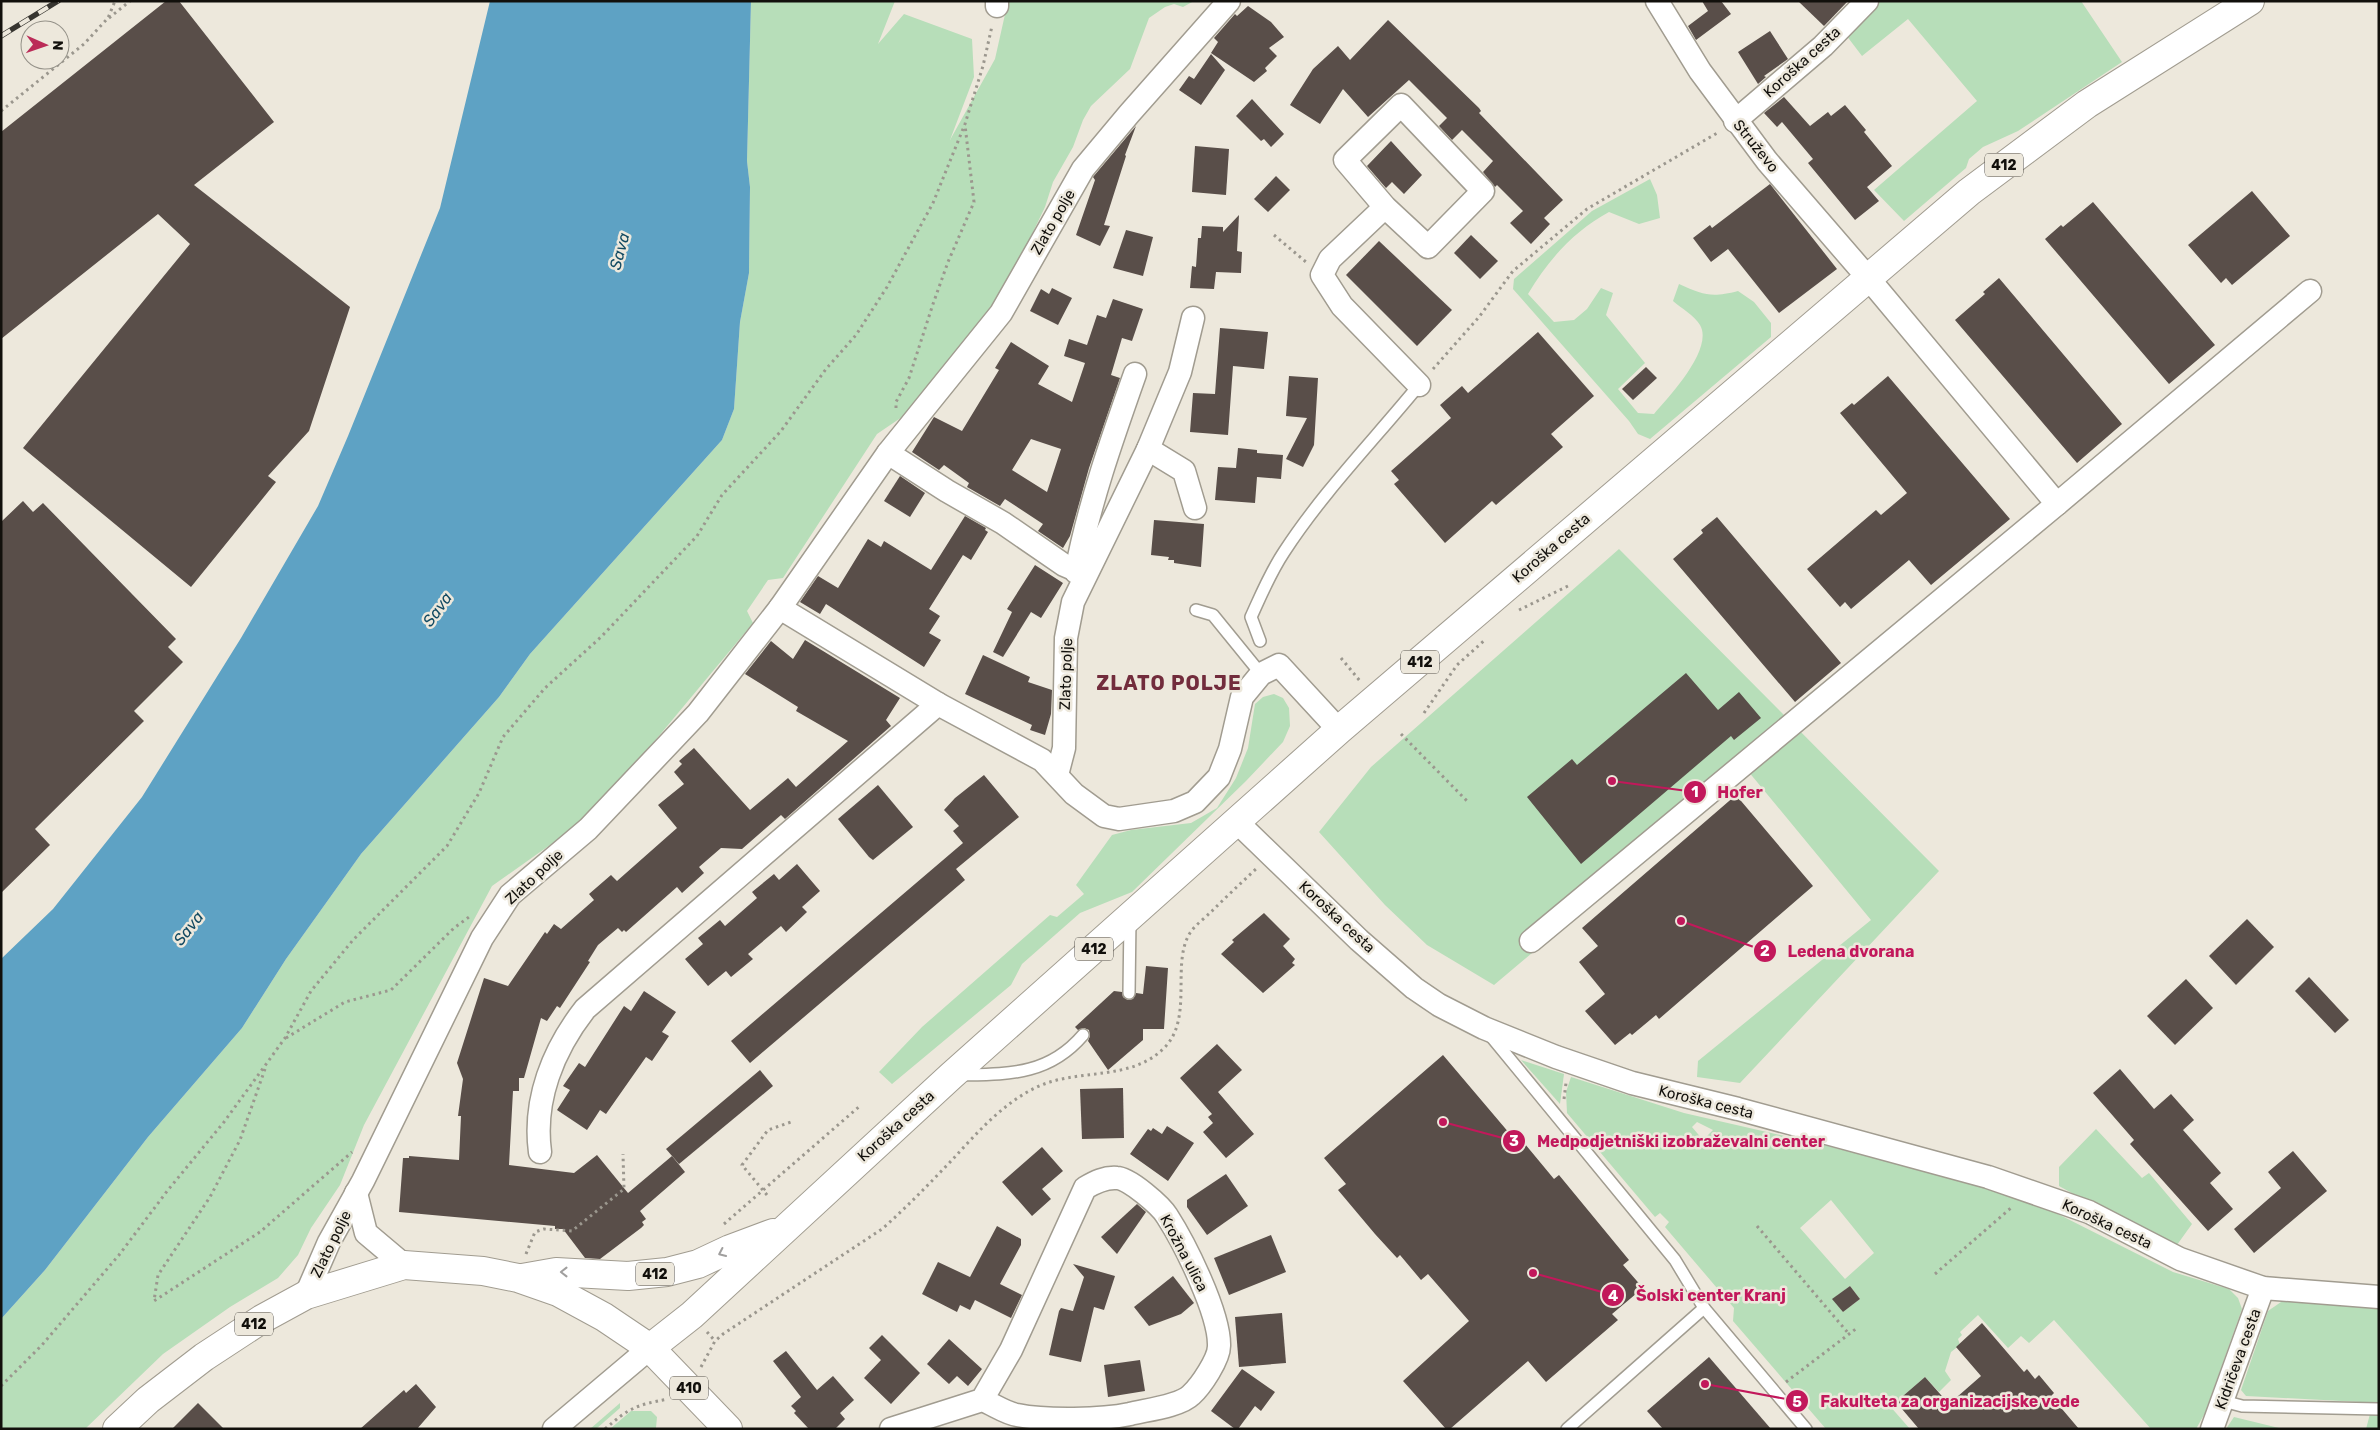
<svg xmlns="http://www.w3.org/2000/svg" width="2380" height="1430" font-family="Rubik,sans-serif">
<rect width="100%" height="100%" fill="#ede8dc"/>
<g fill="#b7deb9" fill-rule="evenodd">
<path d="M751 1H895L878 44 904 14 972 39 974 77 950 140 995 59 1008 1H1194L1183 7 1174 4 1165 7 1149 18 1130 69 1091 106 1083 120 1073 147 1053 182 1045 207 1011 278 994 309 937 387 902 417 877 434 783 578 768 580 747 611 753 623 623 779 581 823 492 886 364 1125 340 1185 311 1228 298 1255 278 1278 230 1307 163 1354 85 1429H1V1319L45 1270 148 1137 242 1028 286 959 361 854 499 697 530 654 722 440 734 409 740 322 749 273 750 187 747 161Z"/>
<path d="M1879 1H2081L2122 62 2018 131 1983 147 1969 159 1966 168 1904 221 1874 190 1977 101 1908 19 1862 56 1846 35Z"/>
<path d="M1650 179 1657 195 1660 218 1639 224 1609 212C1574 231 1548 260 1528 294L1554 322 1574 320 1587 309 1601 288 1613 293 1606 315 1645 363 1618 389 1638 413 1654 414C1669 397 1714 349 1700 325 1695 316 1681 308 1673 301L1679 284C1704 295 1711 298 1738 291L1754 302 1771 323V337L1650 439 1638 434 1629 421 1513 289 1514 279 1592 211Z"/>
<path d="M1619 549 1939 871 1740 1083 1697 1077 1698 1061 1871 920 1748 771 1494 985 1427 945 1385 905 1319 832 1371 767Z"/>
<path d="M1274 694 1283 698 1289 708 1290 726 1283 742 1246 781 1132 892 1080 913 1022 964 1011 985 892 1084 879 1072 922 1027 1050 915 1057 917 1084 894 1076 885 1112 835 1131 830 1191 823 1217 808 1236 778 1248 748 1255 704 1263 697Z"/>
<path d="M1521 1060 1564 1074 1560 1104Z"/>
<path d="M1571 1077 1684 1113 1820 1144 1999 1191 2042 1206 2173 1272 2229 1289 2238 1298 2242 1309 2205 1413 2196 1429H2151L2054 1320 2029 1343 2021 1336 2008 1348 1978 1315 1960 1332 1962 1335 1958 1339 1960 1345 1951 1352 1945 1371 1951 1380 1939 1392 1925 1377 1896 1402 1889 1405 1910 1429H1826L1733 1321 1734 1308 1665 1227 1669 1222 1660 1213 1655 1217 1567 1113 1566 1092ZM1697 1122 1713 1130 1703 1140 1692 1127ZM1831 1200 1874 1253 1845 1279 1800 1228ZM1850 1286 1860 1299 1843 1312 1833 1299Z"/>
<path d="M2096 1129 2142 1178 2149 1173 2192 1224 2174 1249 2059 1186V1167Z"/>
<path d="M2293 1301 2379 1307V1403L2246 1396 2241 1390 2268 1311 2281 1302Z"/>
<path d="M620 1403V1408L596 1429H590Z"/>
<path d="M631 1411H651L657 1417 656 1428 610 1429Z"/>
<path d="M2379 1413V1429H2366L2370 1414Z"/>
<path d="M2234 1417 2279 1428V1429H2226Z"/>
</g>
<path fill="#5ea2c4" d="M490 1H751L747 161 750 187 749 273 740 322 734 409 722 440 530 654 499 697 361 854 286 959 242 1028 148 1137 45 1270 1 1319V959L53 909 142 797 241 638 318 506 348 436 440 208Z"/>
<g fill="#594e49" fill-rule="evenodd">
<path d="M166 1H179L274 122 194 185 350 307 309 431 268 476 276 482 191 587 23 448 190 244 158 214 1 339V132Z"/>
<path d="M1702 1H1721L1731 14 1696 40 1688 26 1708 11Z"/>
<path d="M1798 1H1848L1824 26Z"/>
<path d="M1248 6 1271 22 1284 37 1269 48 1277 56 1265 68 1267 71 1254 82 1211 53 1218 42 1214 38 1235 14 1237 16Z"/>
<path d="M1388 20 1479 108 1481 111 1479 113 1563 200 1544 218 1550 224 1531 244 1510 223 1523 211 1497 185 1495 187 1483 172 1493 161 1462 130 1452 140 1439 126 1447 118 1409 80 1368 117 1343 89 1320 124 1290 105 1313 69 1338 46 1350 60Z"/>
<path d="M1770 31 1788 59 1764 76 1766 77 1758 84 1738 52Z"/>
<path d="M1211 54 1225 70 1201 105 1179 90 1189 76 1194 79Z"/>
<path d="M1784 97 1810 126 1828 112 1831 116 1845 105 1866 130 1864 132 1892 166 1867 187 1879 201 1855 220 1808 163 1813 159 1782 122 1777 127 1764 113Z"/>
<path d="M1252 99 1284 134 1271 147 1264 139 1261 141 1236 116Z"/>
<path d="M1136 126 1125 155 1126 156 1104 225 1110 226 1100 246 1076 235 1095 180 1093 177Z"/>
<path d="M1391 141 1422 175 1404 194 1392 182 1386 188 1367 166Z"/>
<path d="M1195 146 1229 149 1226 195 1192 192Z"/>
<path d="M1276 176 1290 190 1268 212 1254 199Z"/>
<path d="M1770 184 1837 269 1779 313 1728 249 1711 262 1693 238 1710 225 1712 228Z"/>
<path d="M2252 191 2290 236 2232 285 2226 278 2221 283 2188 245Z"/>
<path d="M2093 202 2215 345 2169 384 2045 239 2061 225 2063 227Z"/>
<path d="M1239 215 1237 251 1242 252 1241 273 1216 272 1214 289 1190 288 1192 266 1196 267 1198 238H1201L1202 226 1223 227V232Z"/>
<path d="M1126 230 1153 237 1143 276 1113 268Z"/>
<path d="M1471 235 1498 261 1480 279 1454 253Z"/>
<path d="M1379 241 1452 310 1417 346 1346 275Z"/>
<path d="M1999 278 2122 424 2077 463 1955 320 1985 294 1983 292Z"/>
<path d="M1052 288 1072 298 1058 325 1030 311 1041 289 1049 294Z"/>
<path d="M1113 299 1143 309 1132 341 1122 338 1111 375 1120 378 1089 468 1070 536 1063 548 1038 531 1043 524 1005 499 1000 506 967 487 969 483 944 465 939 470 912 452 934 417 962 431 999 370 995 368 1011 342 1049 366 1038 384 1072 402 1085 363 1064 356 1069 339 1087 345 1097 315 1106 318ZM1031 439 1061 449 1047 492 1012 470Z"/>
<path d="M1220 328 1268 332 1264 369 1233 366 1228 435 1190 432 1193 393 1215 394Z"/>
<path d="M1538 332 1594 396 1551 434 1563 447 1496 505 1492 501 1445 543 1394 484 1399 480 1391 471 1451 418 1440 405 1462 386 1468 393Z"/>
<path d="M1646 367 1657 378 1633 400 1622 389Z"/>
<path d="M1289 376 1318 378 1314 445 1303 467 1286 459 1307 418 1286 416Z"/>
<path d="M1888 376 2010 519 1931 585 1909 560 1851 609 1845 602 1840 607 1807 569 1876 510 1881 515 1907 493 1840 413 1852 403 1854 405Z"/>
<path d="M1238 448 1257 450V453L1283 455 1281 479 1257 477 1255 503 1215 500 1218 467 1236 468Z"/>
<path d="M900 476 925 493 910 517 884 501Z"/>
<path d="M23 501 33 512 43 503 176 639 168 647 183 662 134 711 144 721 35 829 50 845 1 893V522Z"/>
<path d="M965 516 986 528 985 530 988 532 971 560 963 555 929 609 940 616 929 633 941 640 924 667 826 604 820 614 800 602 818 576 838 588 868 539 881 547 884 541 931 570Z"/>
<path d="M1717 517 1841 663 1795 702 1673 559 1703 533 1701 530Z"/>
<path d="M1154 520 1204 524 1201 567 1174 563V560H1168L1169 557 1151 555Z"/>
<path d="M1035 565 1063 583 1041 618 1031 612 1003 657 993 652 1012 612 1007 609Z"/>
<path d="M805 640 900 698 886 720 891 726 785 819 781 815 742 849 721 848 699 867 704 873 682 893 677 887 626 932 624 930 622 932 618 928 598 945 588 961 590 962 560 1008 557 1006 547 1021 541 1018 524 1078H519V1091H513L509 1165 574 1173 597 1155 628 1193 672 1156 685 1172 640 1211 646 1219 642 1222 644 1225 641 1228 600 1259 585 1258 563 1229H555V1226L399 1212 403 1158H409V1156L459 1160 461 1116H458L463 1079 457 1063 484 978 508 986 545 932 547 934 554 924 561 929 594 900 589 894 611 875 617 881 677 828 658 805 684 784 674 772 682 764 679 761 694 748 750 810 788 778 796 787 848 741 796 711 798 707 745 674 771 641 793 659Z"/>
<path d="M983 655 1030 677 1028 682 1052 690 1051 714 1045 735 1030 730 1032 725 965 694Z"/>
<path d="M1686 673 1718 710 1739 692 1761 718 1734 740 1731 736 1581 864 1527 797 1572 759 1577 765Z"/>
<path d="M984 775 1019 817 956 869 965 880 750 1063 731 1041 963 843 953 831 959 826 944 810 955 798Z"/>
<path d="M878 785 913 827 873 860 869 857 838 819Z"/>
<path d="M1736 795 1813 886 1659 1019 1656 1015 1632 1035 1630 1033 1615 1045 1585 1011 1605 994 1579 962 1598 946 1582 928Z"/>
<path d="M797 864 820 891 802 907 807 912 786 932 781 926 748 954 753 959 731 977 726 971 708 986 685 959 703 944 698 938 720 920 725 926 757 898 752 892 774 874 779 880Z"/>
<path d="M1264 913 1290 939 1283 946 1295 959 1292 963 1295 965 1263 993 1221 954 1234 942 1232 940Z"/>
<path d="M2247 919 2274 947 2236 985 2209 956Z"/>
<path d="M1146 966 1168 968 1164 1029H1143V1040L1108 1070 1088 1041 1090 1036 1089 1030 1084 1028 1078 1030 1075 1027 1114 991 1122 992 1123 997 1128 1000 1133 999 1136 993 1143 994Z"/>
<path d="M2309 977 2349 1020 2335 1033 2295 991Z"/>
<path d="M2186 979 2213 1008 2175 1045 2147 1016Z"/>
<path d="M644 991 676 1012 662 1032 669 1036 652 1061 646 1057 606 1114 600 1110 587 1130 557 1110 570 1090 563 1086 579 1063 585 1067 624 1006 631 1011Z"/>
<path d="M1217 1044 1242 1070 1218 1092 1254 1134 1226 1158 1203 1132 1213 1123 1208 1117 1212 1114 1180 1078Z"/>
<path d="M1443 1055 1521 1147 1525 1144 1554 1179 1559 1175 1629 1260 1623 1265 1643 1288 1612 1314 1618 1320 1546 1382 1528 1361 1450 1429H1446L1403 1381 1469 1321 1428 1274 1421 1280 1400 1255 1397 1258 1375 1234 1338 1190 1346 1184 1324 1158Z"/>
<path d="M2120 1069 2154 1109 2171 1094 2194 1120 2183 1130 2221 1173 2210 1183 2233 1209 2208 1231 2130 1144 2134 1140 2093 1093Z"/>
<path d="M760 1070 773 1086 679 1164 666 1149Z"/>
<path d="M1123 1088 1124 1138 1082 1139 1080 1089Z"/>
<path d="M1167 1126 1194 1143 1168 1181 1130 1154 1148 1129 1151 1131 1153 1128 1162 1134Z"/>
<path d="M1042 1147 1063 1171 1042 1189 1051 1199 1032 1216 1002 1182Z"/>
<path d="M2293 1151 2327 1191 2254 1253 2234 1229 2281 1188 2268 1172Z"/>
<path d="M1226 1174 1248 1206 1207 1235 1187 1207V1200Z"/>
<path d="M1137 1204 1146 1212 1117 1254 1101 1237Z"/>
<path d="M997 1226 1021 1239V1245L1000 1284 1022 1295 1011 1318 975 1300 970 1310 960 1305 957 1312 922 1294 938 1262 970 1277Z"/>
<path d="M1271 1235 1286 1272 1229 1295 1214 1258Z"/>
<path d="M1073 1264 1115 1276 1104 1310 1094 1307 1081 1362 1049 1355 1059 1311 1061 1308 1073 1311 1084 1277Z"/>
<path d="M1173 1276 1194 1303 1181 1314 1149 1326 1134 1307Z"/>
<path d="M1850 1286 1860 1299 1843 1312 1832 1299Z"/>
<path d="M1282 1313 1286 1363 1239 1367 1235 1317Z"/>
<path d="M1982 1323 2024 1372 2027 1369 2035 1379 2039 1375 2054 1393 2051 1396 2079 1429H1919L1896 1402 1925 1377 1949 1404 1981 1376 1956 1347Z"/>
<path d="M882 1335 920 1373 891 1404 864 1378 881 1360 869 1348Z"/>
<path d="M949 1339 982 1369 968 1386 957 1376 949 1384 927 1364Z"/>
<path d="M786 1351 817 1390 833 1376 854 1400 840 1413 845 1419 835 1429H809L794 1413 796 1411 791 1406 801 1397 773 1361Z"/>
<path d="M1709 1357 1771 1429H1663L1647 1411Z"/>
<path d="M1140 1360 1145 1391 1108 1397 1104 1365Z"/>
<path d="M1242 1369 1275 1392 1261 1411 1255 1406 1238 1429H1235L1211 1411Z"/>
<path d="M416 1384 436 1407 417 1429H360L404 1390 406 1393Z"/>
<path d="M198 1403 224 1429H172Z"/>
</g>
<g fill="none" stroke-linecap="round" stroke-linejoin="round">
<g stroke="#a19c90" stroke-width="14">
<g id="service">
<path d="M1196 610 1213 615 1261 674"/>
<path d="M1260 641 1251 617C1261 595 1270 573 1284 552 1323 492 1374 440 1419 385"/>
<path d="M1129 993 1130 919"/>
<path d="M1490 1035 1675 1260 1704 1308 1806 1429"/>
<path d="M958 1075C1007 1074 1048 1076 1083 1035"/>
<path d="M2223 1401 2242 1406 2379 1409"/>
<path d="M1567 1429 1704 1308"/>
</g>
</g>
<g stroke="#a19c90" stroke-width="25">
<g id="minor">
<path d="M997 6V1"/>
<path d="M1735 121 1823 46 1867 1"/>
<path d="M1385 207 1428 247 1483 191 1401 105 1345 160 1385 207 1330 259 1322 275 1342 306 1419 385"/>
<path d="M1148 449 1184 471 1195 508"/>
<path d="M888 453 947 491 1003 523 1064 565 1085 574"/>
<path d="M2057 504 2310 291"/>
<path d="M1076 572C1089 504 1112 439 1135 374"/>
<path d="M780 608 938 704 1042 760 1074 794 1104 816 1119 819 1174 811 1195 802 1219 777 1230 749 1242 697 1261 674 1279 665 1339 730"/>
<path d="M1057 775 1064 748 1066 638 1073 602 1148 449 1180 372 1193 318"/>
<path d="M1236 821 1359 940 1414 988 1439 1005 1484 1028 1556 1057 1632 1083 1738 1109 1988 1177 2089 1212 2180 1259 2263 1288 2379 1297"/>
<path d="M1531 941 2057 504 1869 279 1767 161 1700 71 1657 1"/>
<path d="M540 1152C533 1100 553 1050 585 1009L938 704"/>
<path d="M356 1193 366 1233 404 1265"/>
<path d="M306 1295 329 1242 363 1181 482 938 510 895 588 829 698 713 780 608 888 453 1001 313 1083 169 1129 114 1229 1"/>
<path d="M554 1429 650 1348"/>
<path d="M891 1429 982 1400C993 1404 1005 1413 1017 1415 1046 1421 1102 1420 1130 1414 1146 1410 1180 1406 1191 1395 1201 1386 1219 1359 1219 1346 1220 1314 1185 1244 1167 1216 1161 1206 1129 1178 1117 1178 1105 1177 1095 1182 1085 1188L1011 1350 982 1400"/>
<path d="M2212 1429 2263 1288"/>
</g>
</g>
<g stroke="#a19c90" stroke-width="30">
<g id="primary">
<path d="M522 1278 556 1272 628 1276 667 1272 698 1264 730 1249 773 1233"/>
<path d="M650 1348 692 1315 951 1076 1339 730 1969 192 2087 104 2250 1"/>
<path d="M117 1429 148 1400 204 1357 262 1319 306 1295 404 1265 483 1271 518 1278 558 1292 604 1317 650 1348 728 1429"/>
</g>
</g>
<g stroke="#9b978e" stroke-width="3" stroke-dasharray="2.5 4" stroke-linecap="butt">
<path d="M109 18 130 1"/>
<path d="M1 111 84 44 108 18 115 1"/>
<path d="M1274 235 1306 262"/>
<path d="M1433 369 1479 317 1513 271 1587 209 1719 132"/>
<path d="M896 408V402L909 378 933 304 948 262 974 202 965 125"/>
<path d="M1519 610 1570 585"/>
<path d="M1341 658 1360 681"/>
<path d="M1424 713 1457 665 1486 639"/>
<path d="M1401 734 1468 802"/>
<path d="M286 1038 345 1002 391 990 454 928 469 917"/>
<path d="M265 1069 240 1140 210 1197 158 1275 154 1301 260 1232 352 1152"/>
<path d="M1564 1099 1566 1083"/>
<path d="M767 1195 742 1165 768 1130 794 1121"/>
<path d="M724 1224 861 1105"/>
<path d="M1757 1226 1849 1334"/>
<path d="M526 1254 535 1232 544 1229 572 1231 624 1189 623 1154"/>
<path d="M1935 1274 2012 1207"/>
<path d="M707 1332 715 1341"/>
<path d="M701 1367 715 1341 723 1334 882 1229C907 1207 929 1184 952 1160 976 1134 1002 1104 1035 1088 1076 1067 1132 1083 1166 1046 1193 1016 1171 963 1190 933 1195 925 1205 918 1212 911 1226 897 1241 883 1256 869"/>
<path d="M1786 1382 1857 1328"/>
<path d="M1 1386 42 1345 119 1255 168 1190 224 1122 285 1038 311 991 353 940 447 846 479 793 503 737 545 688 601 637 697 536 722 495 781 431 826 369 856 335 887 287 933 203 965 124 983 66 992 26"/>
<path d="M605 1429C629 1408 636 1405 668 1399"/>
</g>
<use href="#service" stroke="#fff" stroke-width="11"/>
<use href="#minor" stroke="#fff" stroke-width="22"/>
<use href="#primary" stroke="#fff" stroke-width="28"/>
<g stroke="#373530" stroke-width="5.5">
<path id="rail" d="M1 36 58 1"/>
</g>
<use href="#rail" stroke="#ede8dc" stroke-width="4" stroke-dasharray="11" stroke-linecap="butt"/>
</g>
<defs><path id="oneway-chevron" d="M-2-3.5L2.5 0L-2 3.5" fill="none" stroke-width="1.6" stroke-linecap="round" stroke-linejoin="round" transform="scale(1.25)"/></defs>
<g stroke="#a09f9e">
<use href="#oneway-chevron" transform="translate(722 1253) rotate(155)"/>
<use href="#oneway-chevron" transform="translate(564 1272) rotate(-180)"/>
</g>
<g text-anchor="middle" stroke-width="5" stroke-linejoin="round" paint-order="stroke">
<g fill="#ede8dc" stroke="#54514a" stroke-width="1">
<rect x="1985" y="153.5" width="38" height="23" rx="4"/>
<rect x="1401" y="650.5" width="38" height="23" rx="4"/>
<rect x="1075" y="937.5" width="38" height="23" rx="4"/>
<rect x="636" y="1262.5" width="38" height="23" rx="4"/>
<rect x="235" y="1312.5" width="38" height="23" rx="4"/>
<rect x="670" y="1376.5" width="38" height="23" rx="4"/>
</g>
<g font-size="14" font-weight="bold" fill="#12100c">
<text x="2004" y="170">412</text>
<text x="1420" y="667">412</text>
<text x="1094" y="954">412</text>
<text x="655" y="1279">412</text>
<text x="254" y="1329">412</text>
<text x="689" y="1393">410</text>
</g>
<g font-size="15" fill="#12100c" stroke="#ede8dc">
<text transform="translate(1802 62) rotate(-42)" y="5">Koroška cesta</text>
<text transform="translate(1756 146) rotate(51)" y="5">Struževo</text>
<text transform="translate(1053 222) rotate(-60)" y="5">Zlato polje</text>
<text transform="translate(1551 548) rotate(-41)" y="5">Koroška cesta</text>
<text transform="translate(1066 674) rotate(-88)" y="5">Zlato polje</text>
<text transform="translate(534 877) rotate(-43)" y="5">Zlato polje</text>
<text transform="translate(1337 917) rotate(43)" y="5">Koroška cesta</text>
<text transform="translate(1706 1102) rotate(14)" y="5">Koroška cesta</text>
<text transform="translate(896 1126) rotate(-42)" y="5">Koroška cesta</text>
<text transform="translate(2107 1224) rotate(25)" y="5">Koroška cesta</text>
<text transform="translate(331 1244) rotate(-64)" y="5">Zlato polje</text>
<text transform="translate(1184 1253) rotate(62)" y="5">Krožna ulica</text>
<text transform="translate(2238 1359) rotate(-70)" y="5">Kidričeva cesta</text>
</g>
<g font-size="16" font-style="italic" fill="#124a62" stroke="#ede8dc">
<text transform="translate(619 251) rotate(-75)" y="6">Sava</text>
<text transform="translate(437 609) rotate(-54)" y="6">Sava</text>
<text transform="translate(188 928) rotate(-52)" y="6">Sava</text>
</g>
<g font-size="20" font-weight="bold" letter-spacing="1" fill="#722c3c" stroke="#ede8dc">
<text x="1169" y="690">ZLATO POLJE</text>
</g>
</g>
<path fill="none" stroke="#c2185b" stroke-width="2" d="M1612 781L1695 792M1681 921L1765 951M1443 1122L1514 1141M1533 1273L1613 1295M1705 1384L1797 1401"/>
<g fill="#c2185b" stroke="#ede8dc" stroke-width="2">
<circle cx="1612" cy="781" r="5"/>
<circle cx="1681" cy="921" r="5"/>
<circle cx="1443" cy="1122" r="5"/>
<circle cx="1533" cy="1273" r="5"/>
<circle cx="1705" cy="1384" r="5"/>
<circle cx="1695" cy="792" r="12"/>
<circle cx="1765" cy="951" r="12"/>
<circle cx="1514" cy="1141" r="12"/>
<circle cx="1613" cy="1295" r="12"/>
<circle cx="1797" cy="1401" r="12"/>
</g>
<g font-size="15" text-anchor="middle" font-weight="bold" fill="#fff">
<text x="1695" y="797">1</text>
<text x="1765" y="956">2</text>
<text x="1514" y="1146">3</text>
<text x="1613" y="1301">4</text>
<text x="1797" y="1407">5</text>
</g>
<g font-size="16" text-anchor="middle" font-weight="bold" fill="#c2185b" stroke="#ede8dc" stroke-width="5" stroke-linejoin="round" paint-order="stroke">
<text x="1740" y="798">Hofer</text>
<text x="1851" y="957">Ledena dvorana</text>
<text x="1681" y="1147">Medpodjetniški izobraževalni center</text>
<text x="1711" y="1301">Šolski center Kranj</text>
<text x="1950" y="1407">Fakulteta za organizacijske vede</text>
</g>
<rect width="2380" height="1430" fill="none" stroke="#12100c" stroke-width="5"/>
<g transform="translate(45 45) rotate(92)"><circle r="24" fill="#ede8dc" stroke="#959289"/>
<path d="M0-4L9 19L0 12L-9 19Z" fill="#bb2c58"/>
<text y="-8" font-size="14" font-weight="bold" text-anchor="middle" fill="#12100c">N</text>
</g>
</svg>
